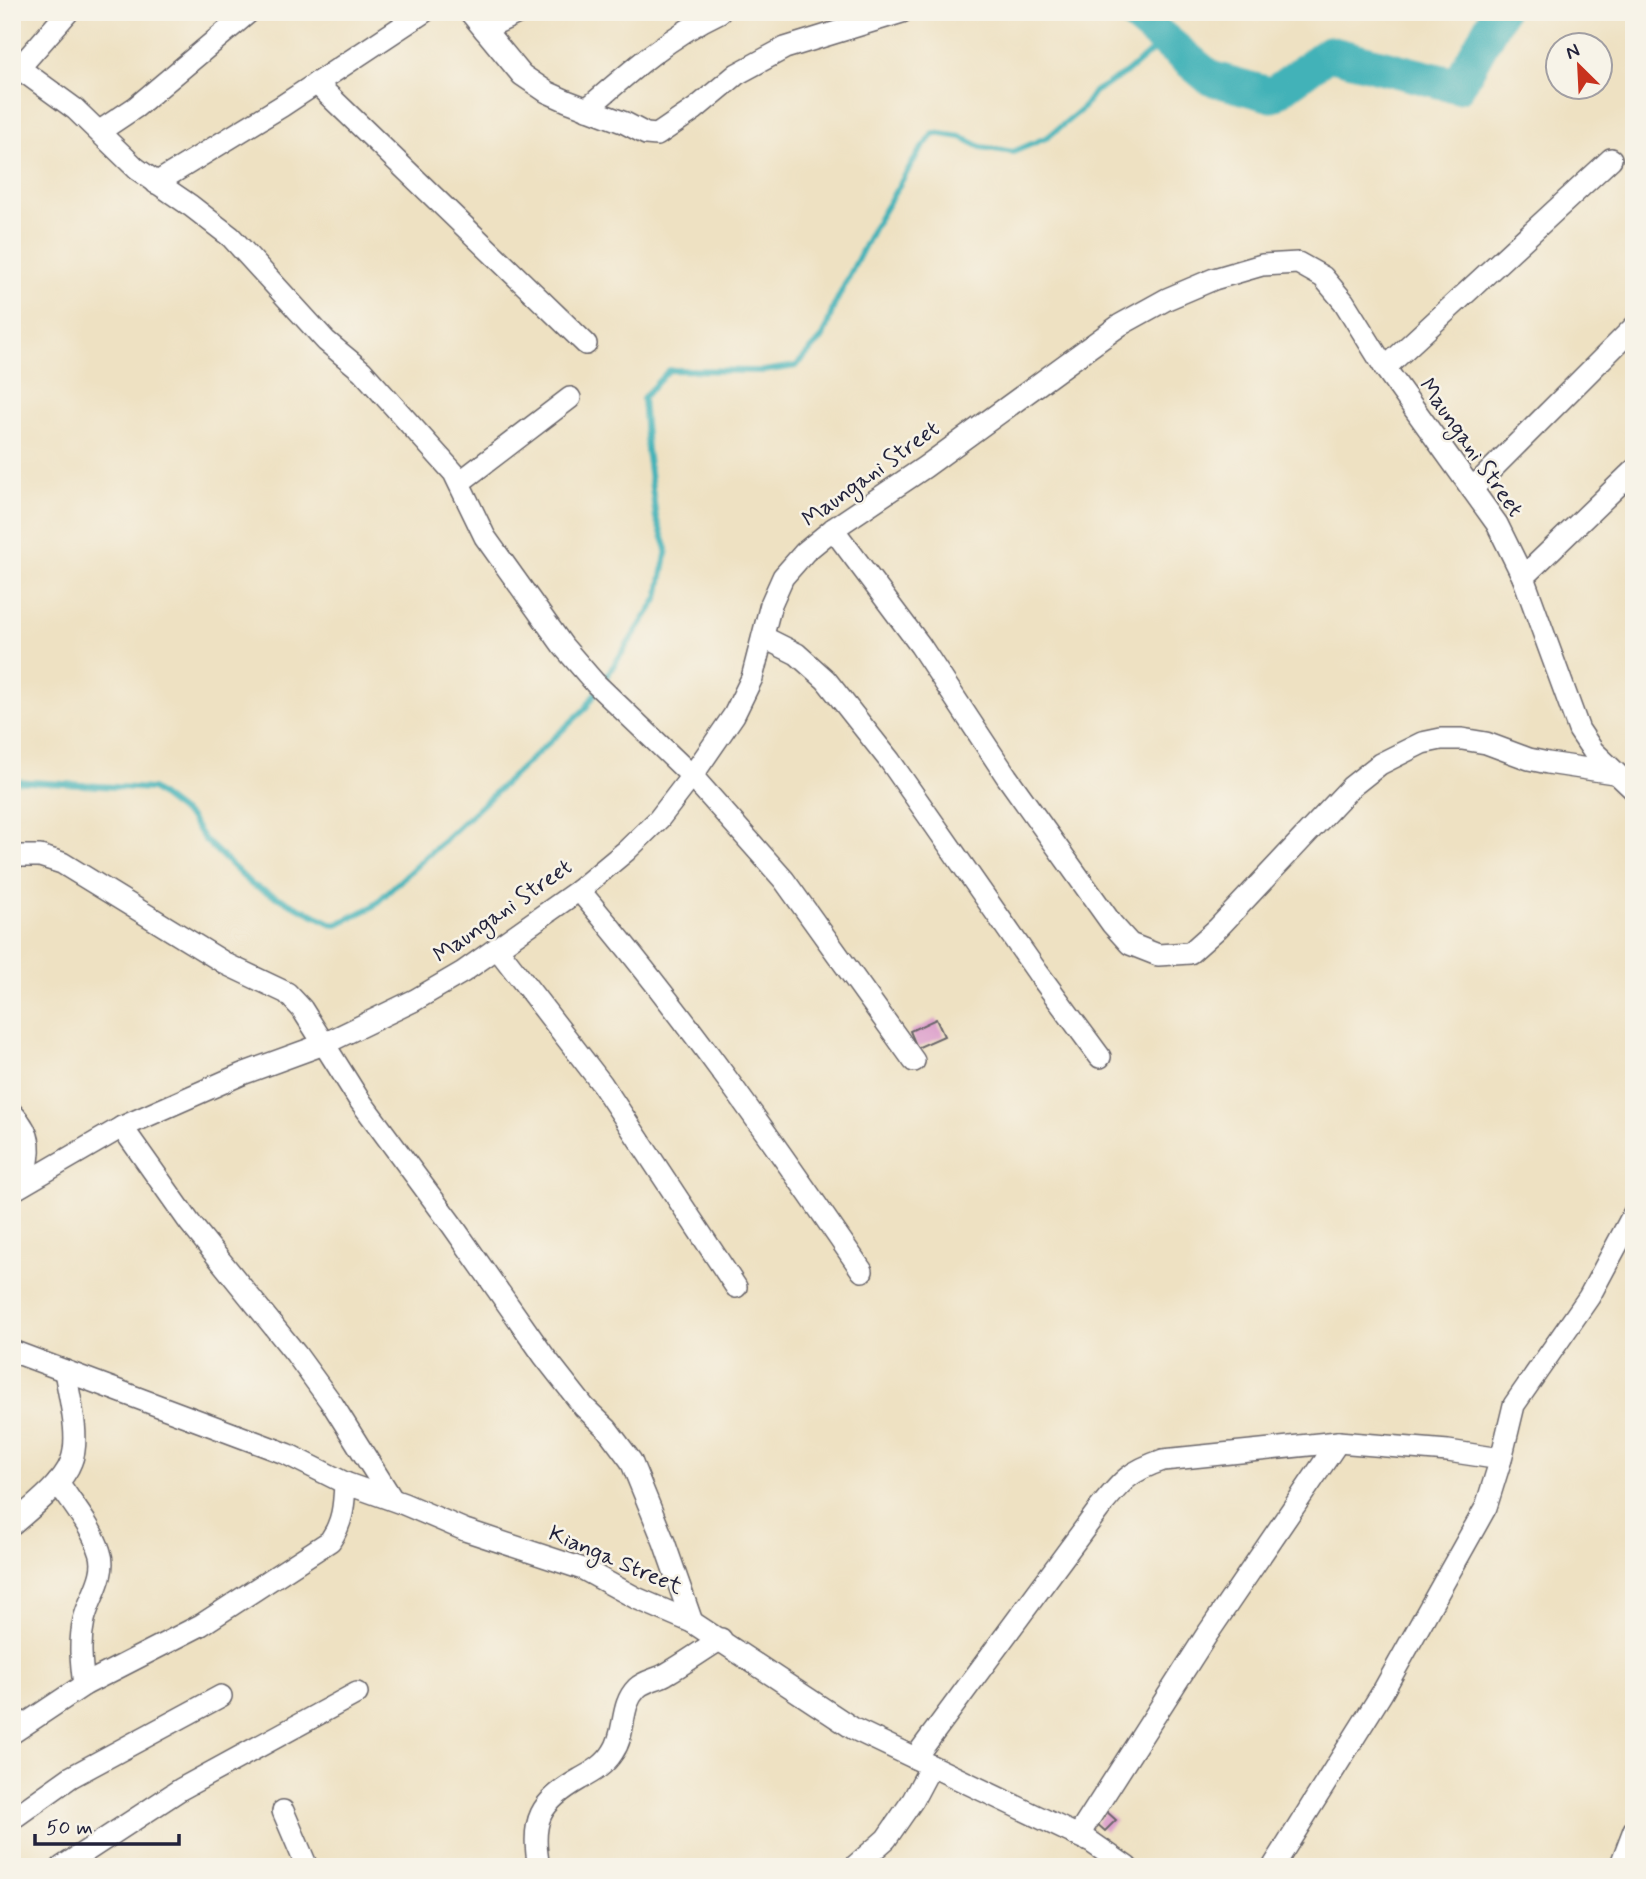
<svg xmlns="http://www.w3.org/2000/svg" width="1646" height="1879" font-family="Mynerve,sans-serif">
<rect width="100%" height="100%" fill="#f7f3e8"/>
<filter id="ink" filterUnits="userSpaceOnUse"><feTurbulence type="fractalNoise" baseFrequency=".0143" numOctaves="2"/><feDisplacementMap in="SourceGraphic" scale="14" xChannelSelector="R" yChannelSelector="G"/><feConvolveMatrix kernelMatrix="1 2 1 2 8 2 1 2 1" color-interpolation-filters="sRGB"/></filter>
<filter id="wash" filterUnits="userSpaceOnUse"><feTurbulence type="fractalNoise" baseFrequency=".00686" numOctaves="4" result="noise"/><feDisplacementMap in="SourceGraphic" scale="28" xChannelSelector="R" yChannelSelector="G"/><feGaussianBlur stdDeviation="1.57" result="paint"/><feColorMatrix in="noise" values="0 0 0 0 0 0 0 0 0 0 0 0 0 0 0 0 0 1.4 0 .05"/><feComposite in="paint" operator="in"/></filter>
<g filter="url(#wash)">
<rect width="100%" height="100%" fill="#eee1c2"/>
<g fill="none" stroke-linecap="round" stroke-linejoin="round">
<path stroke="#42b2b8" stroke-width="6" d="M12 781 152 789 190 818 204 839 252 885 335 925 372 907 585 709 658 598 667 549 656 518 647 450 643 398 669 370 763 371 796 366 823 337 834 306 874 227 919 152 934 133 961 137 981 147 1013 152 1048 137 1082 109 1094 92 1126 73 1165 40"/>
<path stroke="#42b2b8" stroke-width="35" d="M1131 12 1210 78 1272 95 1329 53 1458 86 1499 12"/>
</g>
<g id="blocks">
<g fill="#dc9dca">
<path d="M936 1019 944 1036 917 1048 910 1031Z"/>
<path d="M1106 1811 1116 1820 1105 1831 1096 1823Z"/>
</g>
</g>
</g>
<g filter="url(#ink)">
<use href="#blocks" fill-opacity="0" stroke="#69656a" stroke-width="2"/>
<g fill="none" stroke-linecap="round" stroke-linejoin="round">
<g stroke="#69656a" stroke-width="24">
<g id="street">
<path d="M470 12 522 75 547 92 567 101 625 123 646 134 657 135 695 109 737 74 785 48 902 12"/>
<path d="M484 29 520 12"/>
<path d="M12 63 75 109 137 169 191 206 231 237 326 341 362 371 454 473 485 537 563 646 595 683 692 776 784 880 914 1061"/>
<path d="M19 68 68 12"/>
<path d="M316 83 586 344"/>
<path d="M587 109C628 73 671 35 720 12"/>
<path d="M100 131 136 107 249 12"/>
<path d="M156 183 282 106 424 12"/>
<path d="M1385 368 1611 159"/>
<path d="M460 482 570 398"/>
<path d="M1472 489 1634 327"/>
<path d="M833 529 920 645 1007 777 1112 924 1130 944 1158 955 1190 953 1218 928 1351 787 1380 764 1422 743 1441 739H1462L1486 743 1529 759 1548 763 1614 773"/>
<path d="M1523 577 1634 470"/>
<path d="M763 637 797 654 826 680 890 761 1038 973 1100 1057"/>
<path d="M12 856H40L62 863 228 965 287 993 302 1009 358 1098 452 1225 544 1356 584 1407 607 1429 631 1461 664 1542 692 1622"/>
<path d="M579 890C682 1011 772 1140 862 1271"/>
<path d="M497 948 602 1084 736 1287"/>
<path d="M12 1113C36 1138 30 1153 23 1184"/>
<path d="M122 1127 190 1223 296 1354 333 1405 392 1499"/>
<path d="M12 1191 122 1127 242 1074 324 1044 415 1000 463 972 579 890 626 851 659 819 692 776 734 715 752 678 771 604 783 577 805 552 833 529 925 467 1120 325 1167 299 1214 279 1262 265 1298 263 1323 277 1344 302 1385 368 1497 524 1523 577 1579 730 1593 751 1634 790"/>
<path d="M12 1351 287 1454 345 1483 404 1504 465 1530 583 1569 636 1598 692 1622 854 1729 1091 1842 1127 1867"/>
<path d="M58 1482C72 1504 92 1527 100 1552 108 1574 89 1598 84 1620 79 1642 81 1662 84 1685"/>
<path d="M12 1525C30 1509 63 1484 71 1462 81 1438 69 1396 65 1371"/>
<path d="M12 1733 84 1685 201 1625 330 1541C343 1522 344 1506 345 1483"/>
<path d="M915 1758 1099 1509C1122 1481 1128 1472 1163 1460L1338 1442 1448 1451 1501 1459"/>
<path d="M283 1811 307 1867"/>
<path d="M12 1819 71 1777 221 1696"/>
<path d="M1078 1836 1206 1636 1338 1442"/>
<path d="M62 1867 181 1789 357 1693"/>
<path d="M539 1867C530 1820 540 1802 580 1779 593 1772 605 1765 613 1752 627 1732 619 1706 637 1688 644 1681 658 1679 666 1674 685 1663 703 1650 721 1639"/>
<path d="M854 1867 886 1839 913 1800 931 1766"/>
<path d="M1273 1867 1382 1693 1486 1507 1501 1459 1514 1405 1589 1297 1634 1213"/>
<path d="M1620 1867 1634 1830"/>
</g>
</g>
<use href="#street" stroke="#fff" stroke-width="21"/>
</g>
</g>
<g text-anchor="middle" stroke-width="5" stroke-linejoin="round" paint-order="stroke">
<g font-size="23" fill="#22223b" stroke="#f7f3e8">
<text transform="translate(1472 447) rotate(55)" y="8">Maungani Street</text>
<text transform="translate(870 473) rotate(-36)" y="8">Maungani Street</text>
<text transform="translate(502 910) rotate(-35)" y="8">Maungani Street</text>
<text transform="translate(616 1559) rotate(23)" y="8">Kianga Street</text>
</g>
</g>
<rect width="1646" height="1879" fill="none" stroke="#f7f3e8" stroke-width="42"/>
<g transform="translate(1579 66) rotate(336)"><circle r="33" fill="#f7f3e8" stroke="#a29fa3" stroke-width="2"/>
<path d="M0-5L12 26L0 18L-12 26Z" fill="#c8321e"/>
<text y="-10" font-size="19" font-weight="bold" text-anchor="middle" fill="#22223b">N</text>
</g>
<path d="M35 1834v10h144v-10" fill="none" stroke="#22223b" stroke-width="3.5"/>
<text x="46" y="1834" font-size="21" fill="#22223b" stroke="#f7f3e8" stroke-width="5" paint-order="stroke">50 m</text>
</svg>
